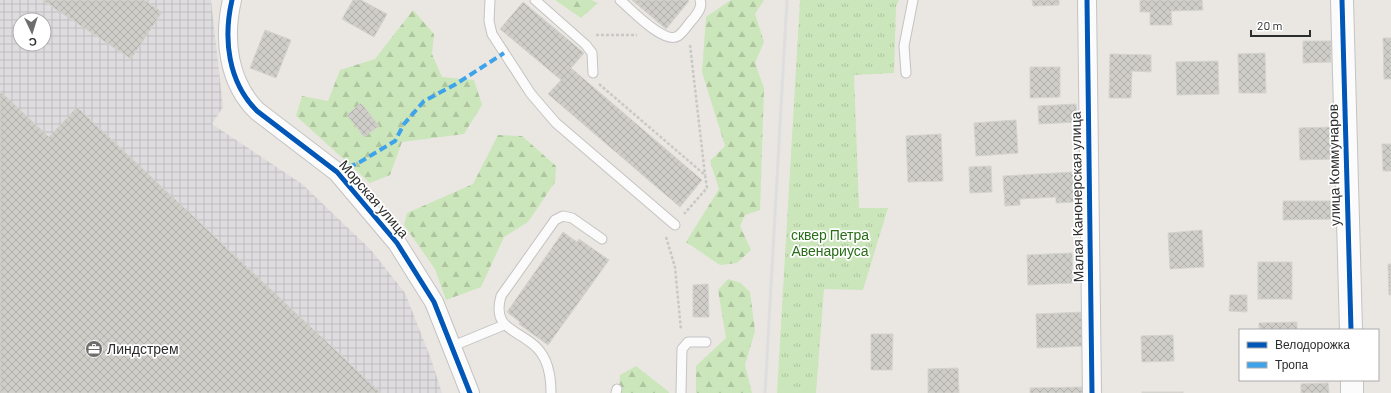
<svg xmlns="http://www.w3.org/2000/svg" width="1391" height="393" font-family="Barlow,sans-serif">
<defs>
<pattern id="industrial-grid" width="8" height="8" patternUnits="userSpaceOnUse"><rect width="8" height="8" fill="#dedcde"/><path d="M0 4h8M4 0v8" fill="none" stroke="#bfbdbf"/></pattern>
<pattern id="grass-tufts" width="24" height="20" patternUnits="userSpaceOnUse"><rect width="24" height="20" fill="#cbe6ba"/><path d="M3 7l-1-3M5 7V3M7 7l1-3M15 17l-1-3M17 17v-4M19 17l1-3" fill="none" stroke="#aec5a0"/></pattern>
<pattern id="forest-firs" width="22" height="20" patternUnits="userSpaceOnUse"><rect width="22" height="20" fill="#cbe6ba"/><path d="M5 1l3.5 6h-7zM16 11l3.5 6h-7z" fill="#aec5a0"/></pattern>
<pattern id="building-cross-hatch" width="8" height="8" patternUnits="userSpaceOnUse"><rect width="8" height="8" fill="#cfcdc8"/><path d="M0 0l8 8M0 8l8-8" fill="none" stroke="#b2b0ac"/></pattern>
</defs>
<rect width="100%" height="100%" fill="#eae7e2"/>
<path fill="url(#industrial-grid)" fill-rule="evenodd" d="M0 0H211L223 107 212 124 302 184 371 250 405 293 431 359 442 393H0ZM20 20H44V44H20Z"/>
<path fill="url(#grass-tufts)" d="M800 0H899L896 6 894 73 854 75 859 208H888L863 290 824 289 816 393H777Z"/>
<g fill="url(#forest-firs)">
<path d="M555 0H591L598 3 581 18Z"/>
<path d="M731 0H764L755 14 764 42 755 63 764 88 760 210 745 215 740 226 751 250 737 263 720 265 686 242 719 189 710 161 725 146 702 72 706 17Z"/>
<path d="M413 10 434 34 432 54 442 77 474 80 482 105 464 134 402 142 390 175 370 183 296 116 302 96 328 101 340 70 375 59Z"/>
<path d="M498 135 522 136 556 166 555 182 528 222 504 237 481 287 446 300 435 269 404 225 407 213 473 184Z"/>
<path d="M728 279 741 283 750 292 755 331 745 365 752 393H696V366L726 338 718 290Z"/>
<path d="M636 366 669 392V393H619L620 375Z"/>
</g>
<g fill="url(#building-cross-hatch)" stroke="#d5d3ce">
<path d="M42 0H144L162 12 131 59Z"/>
<path d="M353 0H361L387 14 374 37 342 19Z"/>
<path d="M632 0H688L689 1 666 29Z"/>
<path d="M1032 0H1059V5L1033 6Z"/>
<path d="M1140 0H1202L1203 10 1171 11 1172 25H1150V12H1140Z"/>
<path d="M523 2 584 53 571 68 702 180 680 207 548 94 561 80 500 29Z"/>
<path d="M265 30 291 40 276 78 250 68Z"/>
<path d="M1383 38H1391V79H1384Z"/>
<path d="M1303 41H1331V62L1303 63Z"/>
<path d="M1265 53 1266 93H1239L1238 54Z"/>
<path d="M1110 54 1151 55V72L1132 71 1131 98H1109Z"/>
<path d="M1218 61 1219 94 1177 95 1176 62Z"/>
<path d="M1030 67H1060V97L1030 98Z"/>
<path d="M0 91 49 137 77 107 381 393H0Z"/>
<path d="M361 103 379 126 364 137 347 115Z"/>
<path d="M1076 104 1077 122 1039 124 1038 106Z"/>
<path d="M1016 120 1018 153 976 156 974 123Z"/>
<path d="M1332 127 1333 159 1300 160 1299 128Z"/>
<path d="M941 134 943 181 908 182 906 136Z"/>
<path d="M1382 144H1391V171H1383Z"/>
<path d="M991 166 992 192 970 193 969 167Z"/>
<path d="M1073 172 1075 202 1056 203V197L1020 199V205L1005 206 1003 176Z"/>
<path d="M1283 201H1334V219L1283 220Z"/>
<path d="M1202 230 1204 267 1170 269 1168 233Z"/>
<path d="M563 232 577 242 579 239 609 260 548 345 519 324 520 322 507 312Z"/>
<path d="M1072 253 1073 283 1028 285 1027 255Z"/>
<rect x="1258" y="262" width="34" height="37"/>
<path d="M1388 264H1391V295H1389Z"/>
<path d="M708 284 709 317H693V285Z"/>
<path d="M1230 295H1247V312L1229 311Z"/>
<path d="M1085 312 1086 346 1037 348 1036 314Z"/>
<path d="M1297 322V330H1259V323Z"/>
<path d="M871 334H893L892 370H871Z"/>
<path d="M1173 335 1174 361 1142 362 1141 336Z"/>
<path d="M958 368 959 393H928V369Z"/>
<path d="M1328 383 1329 393H1301V384Z"/>
<path d="M1084 387V393H1030V388Z"/>
<rect x="1142" y="392" width="41" height="1"/>
</g>
<g fill="none" stroke-linecap="round" stroke-linejoin="round">
<g stroke="#c4c3c3" stroke-width="11">
<g id="service">
<path d="M490 0 489 21 492 34 531 94 556 123 675 225"/>
<path d="M535 0 586 45 592 53 593 73"/>
<path d="M620 0C631 9 664 45 678 36 684 32 688 24 693 19 697 14 703 7 700 0"/>
<path d="M906 73 904 46 913 0"/>
<path d="M453 346 504 325"/>
<path d="M551 393C551 377 549 361 538 349 520 329 491 331 501 296L555 220 563 216 572 218 602 239"/>
<path d="M616 393 617 389"/>
<path d="M681 393 682 349 688 342H706"/>
</g>
</g>
<g stroke="#c4c3c3" stroke-width="20">
<g id="minor">
<path d="M232 0C223 39 228 82 257 111L337 172 397 243 434 302 470 393"/>
<path d="M1087 0 1092 393"/>
</g>
</g>
<g stroke="#c4c3c3" stroke-width="24">
<g id="tertiary">
<path d="M1342 0 1351 330"/>
<path d="M1352 380V393"/>
</g>
</g>
<g stroke="#c8c8c7" stroke-width="2.5" stroke-dasharray="3 2" stroke-linecap="butt">
<path d="M596 35H637"/>
<path d="M690 45 705 175"/>
<path d="M599 84 705 175 707 188 684 214"/>
<path d="M666 237 675 267 681 330"/>
</g>
<use href="#service" stroke="#fcfbfb" stroke-width="9"/>
<use href="#minor" stroke="#fcfbfb" stroke-width="18"/>
<use href="#tertiary" stroke="#fcfbfb" stroke-width="22"/>
<path stroke="#dededf" stroke-width="3" d="M765 393 787 0"/>
<path stroke="#3ea3eb" stroke-width="4" stroke-dasharray="8 4" stroke-linecap="butt" d="M337 172 360 162 395 141 404 124 424 101 456 84 504 53"/>
<g stroke="#fff" stroke-width="8">
<g id="cycleway">
<path d="M232 0C223 39 228 82 257 111L337 172 397 243 434 302 470 393"/>
<path d="M1087 0 1092 393"/>
<path d="M1342 0 1351 330"/>
</g>
</g>
<use href="#cycleway" stroke="#0057b8" stroke-width="5"/>
</g>
<defs>
<g id="office-disc" transform="scale(0.9)"><circle r="9.5" fill="#6e6d6c" stroke="#fff"/><path d="M-6-3h4V-5.5h4V-3h4V5H-6ZM-1-4.5V-3h2v-1.5ZM-6 0V1H6V0Z" fill="#fff"/></g>
</defs>
<g fill-rule="evenodd">
<use href="#office-disc" x="94" y="349"/>
</g>
<g text-anchor="middle" stroke-width="3.5" stroke-linejoin="round" paint-order="stroke">
<g font-size="14" fill="#2c2c2c" stroke="#fff">
<text transform="translate(1334 165) rotate(-91)" y="5">улица Коммунаров</text>
<text transform="translate(1077 197) rotate(-91)" y="5">Малая Канонерская улица</text>
<text transform="translate(374 199) rotate(49)" y="5">Морская улица</text>
</g>
<g font-size="14" fill="#286d18" stroke="#fff">
<text x="830" y="240">сквер Петра<tspan x="830" dy="16">Авенариуса</tspan></text>
</g>
<g font-size="14" fill="#2c2c2c" stroke="#fff" text-anchor="start">
<text x="107" y="354">Линдстрем</text>
</g>
</g>
<rect x="1239" y="329" width="140" height="52" fill="#ffffff" stroke="#ababab"/>
<rect x="1247" y="342" width="20" height="6" fill="#0057b8" stroke="#ababab"/>
<text x="1275" y="349" font-size="12" fill="#2c2c2c">Велодорожка</text>
<rect x="1247" y="362" width="20" height="6" fill="#3ea3eb" stroke="#ababab"/>
<text x="1275" y="369" font-size="12" fill="#2c2c2c">Тропа</text>
<g transform="translate(32 32) rotate(176)"><circle r="19" fill="#ffffff" stroke="#ababab"/>
<path d="M0-3L7 15L0 10L-7 15Z" fill="#6e6d6c"/>
<text y="-6" font-size="11" font-weight="bold" text-anchor="middle" fill="#2c2c2c">С</text>
</g>
<path d="M1251 30v6h59v-6" fill="none" stroke="#2c2c2c" stroke-width="2"/>
<text x="1257" y="30" font-size="12" fill="#2c2c2c" stroke="#ffffff" stroke-width="3" paint-order="stroke">20 m</text>
</svg>
